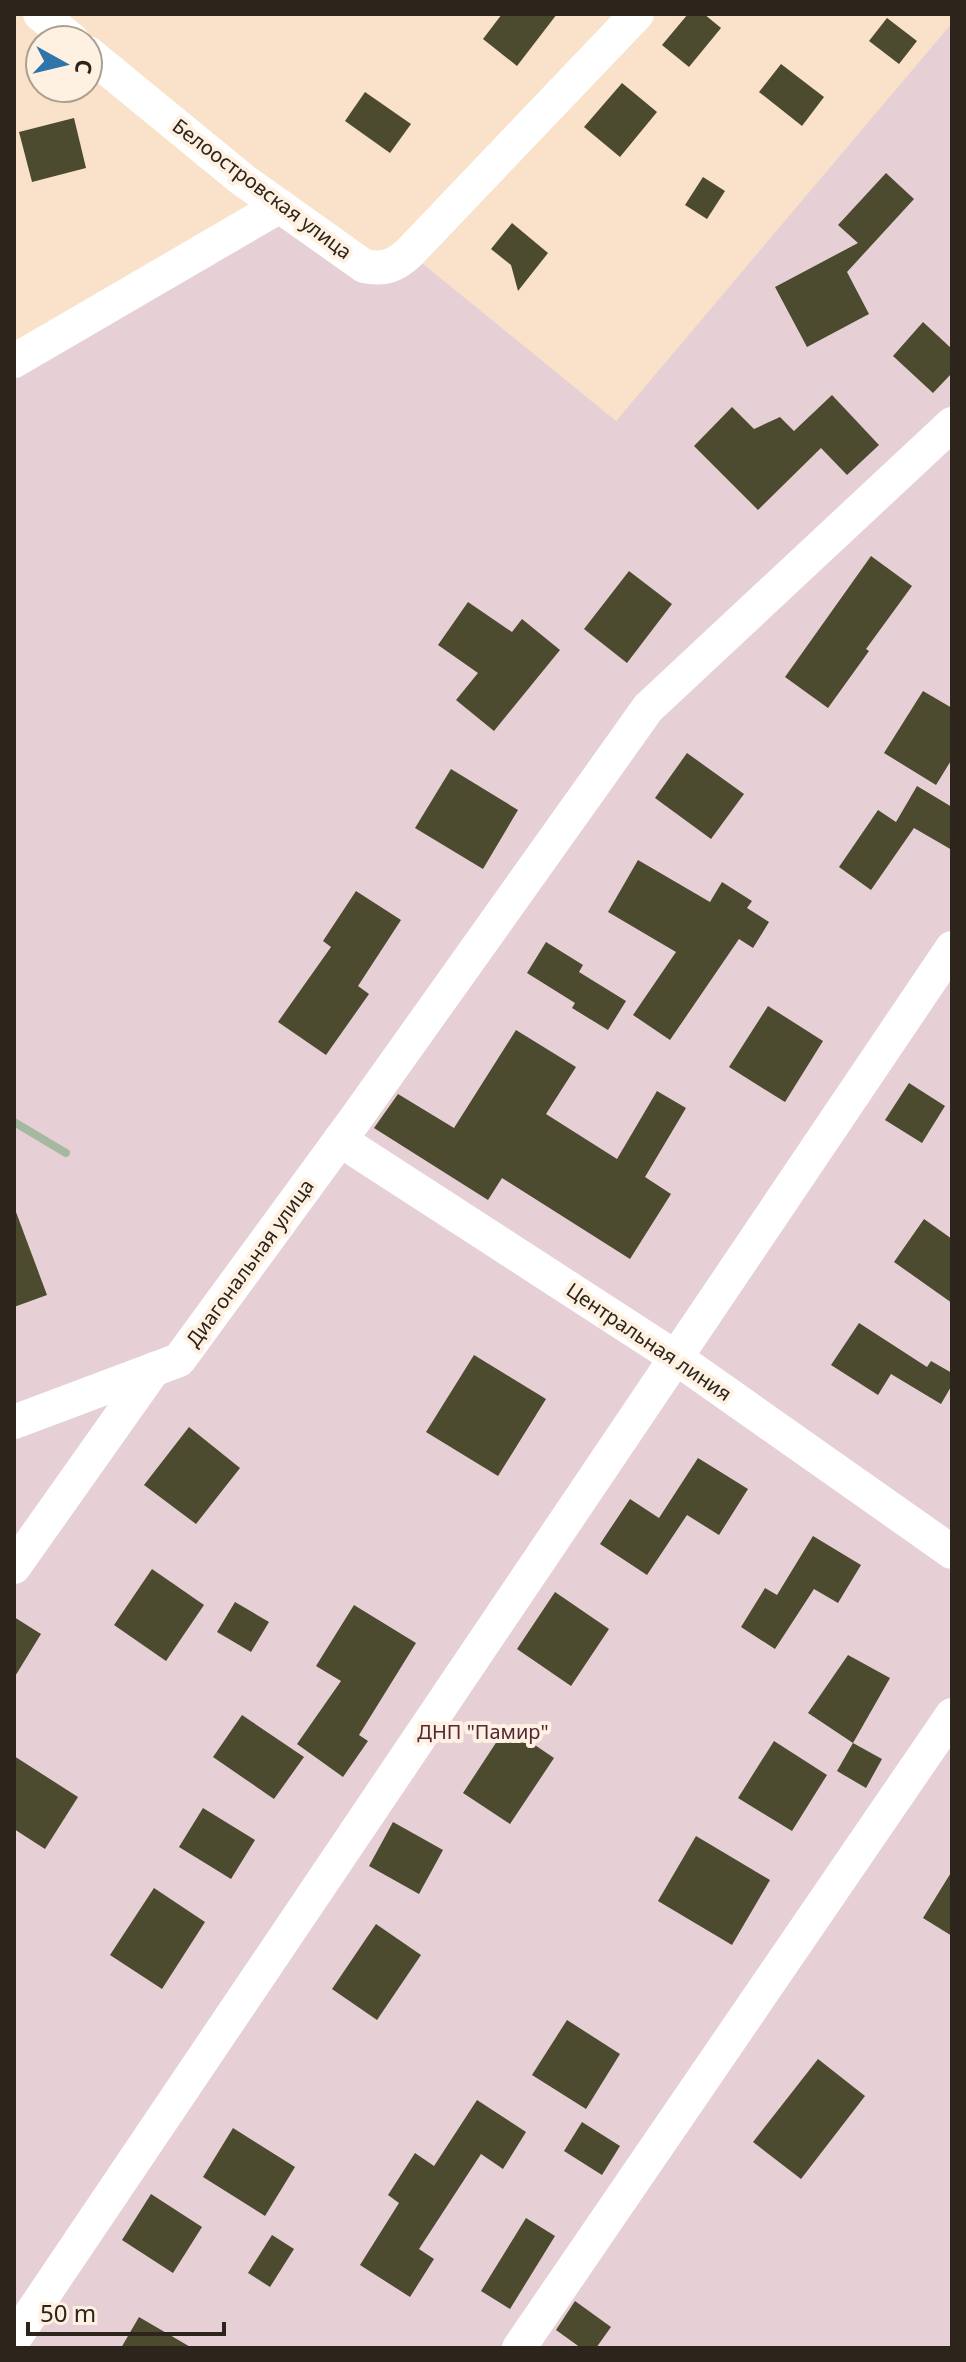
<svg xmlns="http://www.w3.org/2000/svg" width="966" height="2362" font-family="'Noto Sans',sans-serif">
<rect width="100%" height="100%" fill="#f9e2c9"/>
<path fill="#e6d0d5" d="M952 23V2348H14V362L262 216 365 266 412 255 616 421Z"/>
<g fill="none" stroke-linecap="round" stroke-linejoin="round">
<path stroke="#a5b9a0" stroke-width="8" d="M14 1122 66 1153"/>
</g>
<g fill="#4c4a2f">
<path d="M502 14H557L517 66 483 39Z"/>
<path d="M688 14H704L721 28 689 67 662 45Z"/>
<path d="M887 18 917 41 899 64 869 41Z"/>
<path d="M781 64 824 97 802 126 759 92Z"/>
<path d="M622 83 657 112 620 157 584 127Z"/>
<path d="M365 92 411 124 390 153 345 121Z"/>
<path d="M74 118 86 168 32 182 19 132Z"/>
<path d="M886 173 914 199 847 272 869 314 807 347 775 287 858 243 838 225Z"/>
<path d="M703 177 725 191 707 219 685 205Z"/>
<path d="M512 223 548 253 518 291 511 265 491 249Z"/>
<path d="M923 322 952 349V373L933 393 893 356Z"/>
<path d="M832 395 879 445 847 475 821 448 758 510 694 446 732 407 754 429 780 417 794 431Z"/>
<path d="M871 556 912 586 866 649 869 651 828 708 785 677Z"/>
<path d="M629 571 672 604 627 663 584 629Z"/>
<path d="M468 602 512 632 522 619 560 650 494 731 456 700 478 673 438 645Z"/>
<path d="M923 691 952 708V759L936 785 884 753Z"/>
<path d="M687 753 744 794 711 839 655 798Z"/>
<path d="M451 769 518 810 483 869 415 828Z"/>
<path d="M917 786 952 807V850L914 828 871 890 839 867 878 810 896 822Z"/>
<path d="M638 860 710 902 722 882 752 901 747 908 769 922 753 948 739 939 670 1040 633 1015 676 952 608 912Z"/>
<path d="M356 891 401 920 358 986 369 994 326 1055 278 1022 331 947 323 941Z"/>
<path d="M546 942 583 965 579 972 626 1001 608 1030 572 1008 575 1003 527 973Z"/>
<path d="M768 1006 823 1041 785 1102 729 1067Z"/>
<path d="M516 1030 576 1067 546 1114 617 1159 657 1091 686 1108 645 1177 671 1194 630 1259 502 1178 488 1200 374 1128 398 1094 454 1128Z"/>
<path d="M909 1083 945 1106 922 1143 885 1120Z"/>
<path d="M16 1212 47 1295 14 1307V1213Z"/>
<path d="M924 1219 952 1239V1303L894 1262Z"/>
<path d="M859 1323 927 1367 931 1361 952 1373V1385L941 1404 891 1374 878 1395 831 1365Z"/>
<path d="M474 1355 546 1399 498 1476 426 1432Z"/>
<path d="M189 1427 240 1468 196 1524 144 1485Z"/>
<path d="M698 1458 748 1489 719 1535 687 1515 647 1575 600 1544 630 1499 659 1518Z"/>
<path d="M813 1536 861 1565 838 1603 814 1589 775 1649 741 1627 765 1588 777 1595Z"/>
<path d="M152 1569 204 1605 166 1661 114 1625Z"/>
<path d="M555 1592 609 1629 571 1686 517 1649Z"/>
<path d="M235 1602 269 1622 251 1652 217 1632Z"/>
<path d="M354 1605 416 1643 359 1735 368 1741 343 1777 297 1744 341 1681 316 1666Z"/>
<path d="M14 1617 41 1634 14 1678Z"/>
<path d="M848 1655 890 1678 853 1743 808 1713Z"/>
<path d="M242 1715 304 1757 274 1799 213 1757Z"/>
<path d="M507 1726 554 1758 510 1824 463 1793Z"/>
<path d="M774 1741 827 1775 792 1831 738 1798Z"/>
<path d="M853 1743 882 1759 866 1788 837 1771Z"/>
<path d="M14 1756 78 1797 45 1849 14 1829Z"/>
<path d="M203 1808 255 1840 231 1879 179 1847Z"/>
<path d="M393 1822 443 1850 419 1894 369 1866Z"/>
<path d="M696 1836 770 1880 732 1945 658 1901Z"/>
<path d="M952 1871V1936L923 1918Z"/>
<path d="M154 1888 205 1922 162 1989 110 1955Z"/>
<path d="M376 1924 421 1955 377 2020 332 1989Z"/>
<path d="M567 2020 620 2054 586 2109 532 2075Z"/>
<path d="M818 2059 865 2096 801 2179 753 2142Z"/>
<path d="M477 2100 526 2132 503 2169 481 2154 419 2249 434 2259 410 2297 360 2265 399 2203 388 2195 415 2153 434 2166Z"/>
<path d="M582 2122 620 2146 602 2175 564 2151Z"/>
<path d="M233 2128 295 2167 265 2216 203 2177Z"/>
<path d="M151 2194 202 2227 173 2273 122 2240Z"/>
<path d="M526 2218 555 2236 510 2309 481 2291Z"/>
<path d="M272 2235 294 2249 270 2287 248 2273Z"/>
<path d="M575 2301 611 2327 596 2348H581L556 2330Z"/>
<path d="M139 2317 192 2348H121Z"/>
</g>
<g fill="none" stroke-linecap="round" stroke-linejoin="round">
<g stroke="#fff" stroke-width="34">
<path d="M40 14 72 40"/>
<path d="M88 53 243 180 364 266C384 270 395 266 409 253L637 14"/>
<path d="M14 361 280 206"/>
<path d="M340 1140 675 1357 952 1552"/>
<path d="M14 1422 179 1360 359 1114 648 708 952 424"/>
<path d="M14 1567 154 1369"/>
<path d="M14 2339 952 948"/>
<path d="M519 2348 952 1715"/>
</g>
</g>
<g text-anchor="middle" stroke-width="8" stroke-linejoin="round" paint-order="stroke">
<g font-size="20" fill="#2d241b" stroke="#fff1e2">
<text transform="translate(262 189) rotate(37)" y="7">Белоостровская улица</text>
<text transform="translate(250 1263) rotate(-54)" y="7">Диагональная улица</text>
<text transform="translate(649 1342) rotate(34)" y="7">Центральная линия</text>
</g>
<g font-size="20" fill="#552736" stroke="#fff1e2">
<text x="483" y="1739">ДНП "Памир"</text>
</g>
</g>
<rect width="966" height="2362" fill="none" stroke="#2d241b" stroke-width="32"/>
<g transform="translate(64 64) rotate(98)"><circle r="38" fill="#fff1e2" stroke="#ab9f92" stroke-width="2"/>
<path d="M0-6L14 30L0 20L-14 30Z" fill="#2e76aa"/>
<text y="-12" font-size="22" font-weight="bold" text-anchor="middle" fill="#2d241b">С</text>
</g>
<path d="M28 2322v12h196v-12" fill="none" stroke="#2d241b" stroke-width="4"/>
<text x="40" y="2322" font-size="24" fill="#2d241b" stroke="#fff1e2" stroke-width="6" paint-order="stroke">50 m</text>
</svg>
